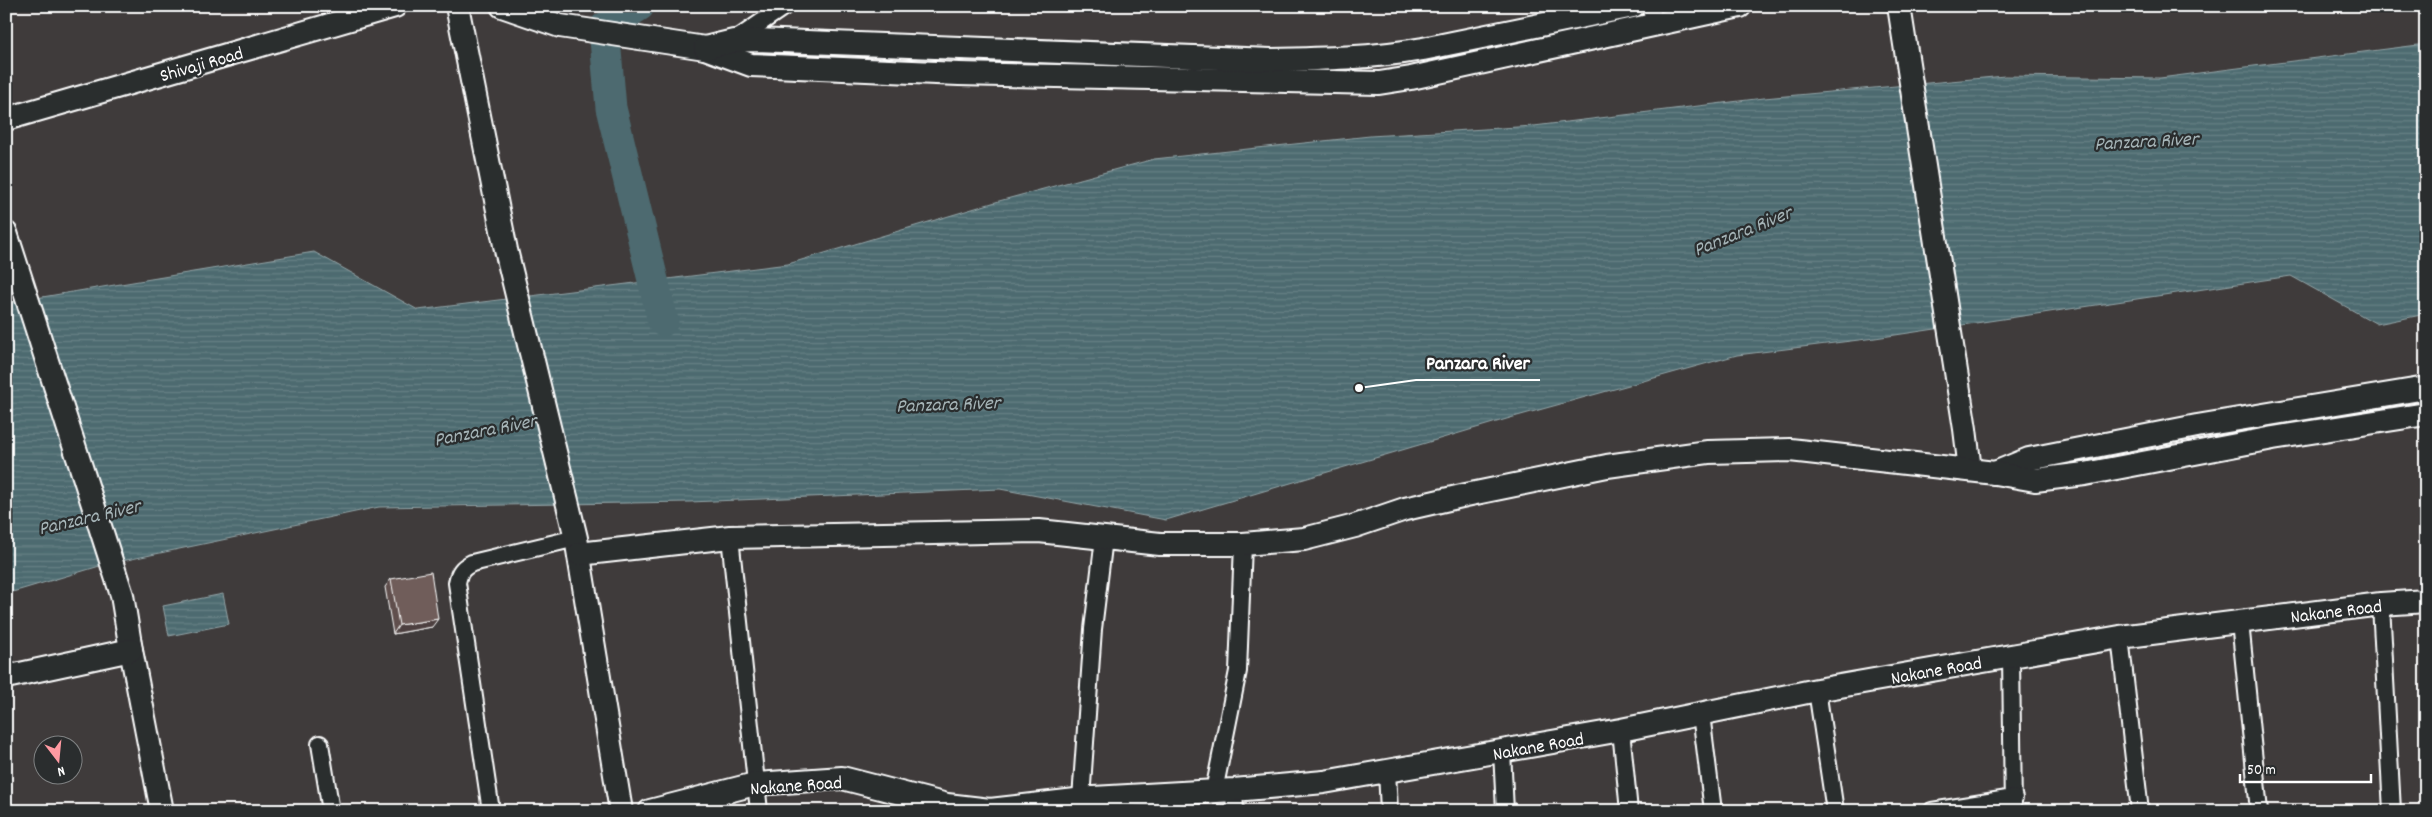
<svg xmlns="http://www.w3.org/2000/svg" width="2432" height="817" font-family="Dekko,sans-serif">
<defs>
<pattern id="water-rules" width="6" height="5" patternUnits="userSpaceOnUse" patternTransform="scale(1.25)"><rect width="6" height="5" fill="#4d6b70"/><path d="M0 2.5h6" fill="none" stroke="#688185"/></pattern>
</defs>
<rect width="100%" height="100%" fill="#3f3b3b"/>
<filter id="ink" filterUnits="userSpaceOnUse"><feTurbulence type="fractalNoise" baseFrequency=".02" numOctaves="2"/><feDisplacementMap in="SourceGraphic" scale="10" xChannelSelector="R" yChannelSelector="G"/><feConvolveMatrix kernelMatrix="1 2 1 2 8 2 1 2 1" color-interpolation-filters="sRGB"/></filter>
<g filter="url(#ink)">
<g fill="url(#water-rules)" stroke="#94a6a9">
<path d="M2426 44V314L2377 324 2291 276 1875 338 1737 355 1510 418 1166 520 1000 489 690 502 379 507 103 565 6 594V303L314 252 418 310 788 264 999 201 1154 159 1370 136 1534 126 1764 98 2005 76 2160 78Z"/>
<path d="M223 594 229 624 169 636 163 606Z"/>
</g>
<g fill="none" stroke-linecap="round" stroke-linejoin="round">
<path stroke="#4d6b70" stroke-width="31" d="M639 6 604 28 611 108 663 321"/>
<g stroke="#fff" stroke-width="20">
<g id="street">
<path d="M1651 6 1654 26"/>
<path d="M734 41 785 6"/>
<path d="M730 537 759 811"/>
<path d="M2381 604 2392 811"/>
<path d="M2240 622 2259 811"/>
<path d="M2120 637 2140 811"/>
<path d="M2011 656 2013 811"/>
<path d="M1817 690 1835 811"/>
<path d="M1701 714 1713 811"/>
<path d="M1621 730 1629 811"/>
<path d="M320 744 331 811"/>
<path d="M1502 751 1505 811"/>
<path d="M1387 771 1389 811"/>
<path d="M1234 790 1235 811"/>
<path d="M1214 791 1238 671 1243 544"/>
<path d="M1161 794V811"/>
<path d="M1081 799 1093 629 1104 538"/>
<path d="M491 811 457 583C459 572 462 568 472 563L576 538"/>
<path d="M1932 811 2014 798"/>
</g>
</g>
<g stroke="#fff" stroke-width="26">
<g id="secondary">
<path d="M457 6 506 250 576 538 621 811"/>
<path d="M502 6 560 26 705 48 751 65 959 74 1379 83 1411 78 1740 6"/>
<path d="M1899 6 1965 429 1970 470"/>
<path d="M705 48 734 41 755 40 1271 60C1322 59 1372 58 1423 49L1633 6"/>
<path d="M6 119 395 6"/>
<path d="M6 233 122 595 131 650 162 811"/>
<path d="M1995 473 2029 459 2197 426 2426 388"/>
<path d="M579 554 730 537 1039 531 1160 544H1243L1304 539 1355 526 1405 509 1466 495 1607 466 1708 452 1790 450 1995 473 2035 480 2085 474 2273 438 2426 414"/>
<path d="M6 677 131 650"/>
<path d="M650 811 755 784 842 778 947 805 990 810 1093 798 1234 790 1324 782 1621 730 1817 690 2120 637 2381 604 2426 601"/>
</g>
</g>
<use href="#street" stroke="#2a2d2e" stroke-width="16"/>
<use href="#secondary" stroke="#2a2d2e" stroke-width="22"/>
</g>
<path fill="#60504d" stroke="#fff" d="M391 579 432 627 393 634 385 587Z"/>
<path fill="#4e413f" stroke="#fff" d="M438 619 432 627 393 634 399 625Z"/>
<path fill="#705d5a" stroke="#fff" d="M431 572 438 619 399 625 391 579Z"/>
</g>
<g text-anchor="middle" stroke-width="4.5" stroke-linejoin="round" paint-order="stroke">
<g font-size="19" fill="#fff" stroke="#2a2d2e">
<text transform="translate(201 63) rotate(-16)" y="7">Shivaji Road</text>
<text transform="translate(2336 610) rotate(-7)" y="7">Nakane Road</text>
<text transform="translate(1936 669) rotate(-10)" y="7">Nakane Road</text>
<text transform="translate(1538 745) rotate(-10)" y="7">Nakane Road</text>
<text transform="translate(796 784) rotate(-4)" y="7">Nakane Road</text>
</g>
<g font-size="20" font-style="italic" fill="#a6b5b8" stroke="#2a2d2e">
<text transform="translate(2146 140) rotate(-3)" y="7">Panzara River</text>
<text transform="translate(1742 230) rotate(-22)" y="7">Panzara River</text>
<text transform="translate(948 403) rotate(-2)" y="7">Panzara River</text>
<text transform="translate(485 429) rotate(-11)" y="7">Panzara River</text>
<text transform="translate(89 516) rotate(-13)" y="7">Panzara River</text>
</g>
</g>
<path fill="none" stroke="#fff" stroke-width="2" d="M1359 388L1416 380H1540"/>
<circle fill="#fff" stroke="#2a2d2e" stroke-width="2" cx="1359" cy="388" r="5"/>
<g font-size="20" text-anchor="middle" font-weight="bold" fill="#fff" stroke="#2a2d2e" stroke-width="4.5" stroke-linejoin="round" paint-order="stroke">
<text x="1478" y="369">Panzara River</text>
</g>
<rect width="2432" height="817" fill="none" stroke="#2a2d2e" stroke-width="25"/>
<rect x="12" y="12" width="2407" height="792" fill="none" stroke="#fff" stroke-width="2" filter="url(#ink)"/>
<g transform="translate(58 760) rotate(164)"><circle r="24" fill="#2a2d2e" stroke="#7f8182"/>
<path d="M0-4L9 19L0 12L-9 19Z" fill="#ff9aa2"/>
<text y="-8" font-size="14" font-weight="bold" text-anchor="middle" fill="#ffffff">N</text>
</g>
<path d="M2240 774v8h131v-8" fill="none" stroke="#ffffff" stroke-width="2.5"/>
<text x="2247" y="774" font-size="15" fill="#ffffff" stroke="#2a2d2e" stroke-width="4" paint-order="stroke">50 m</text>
</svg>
